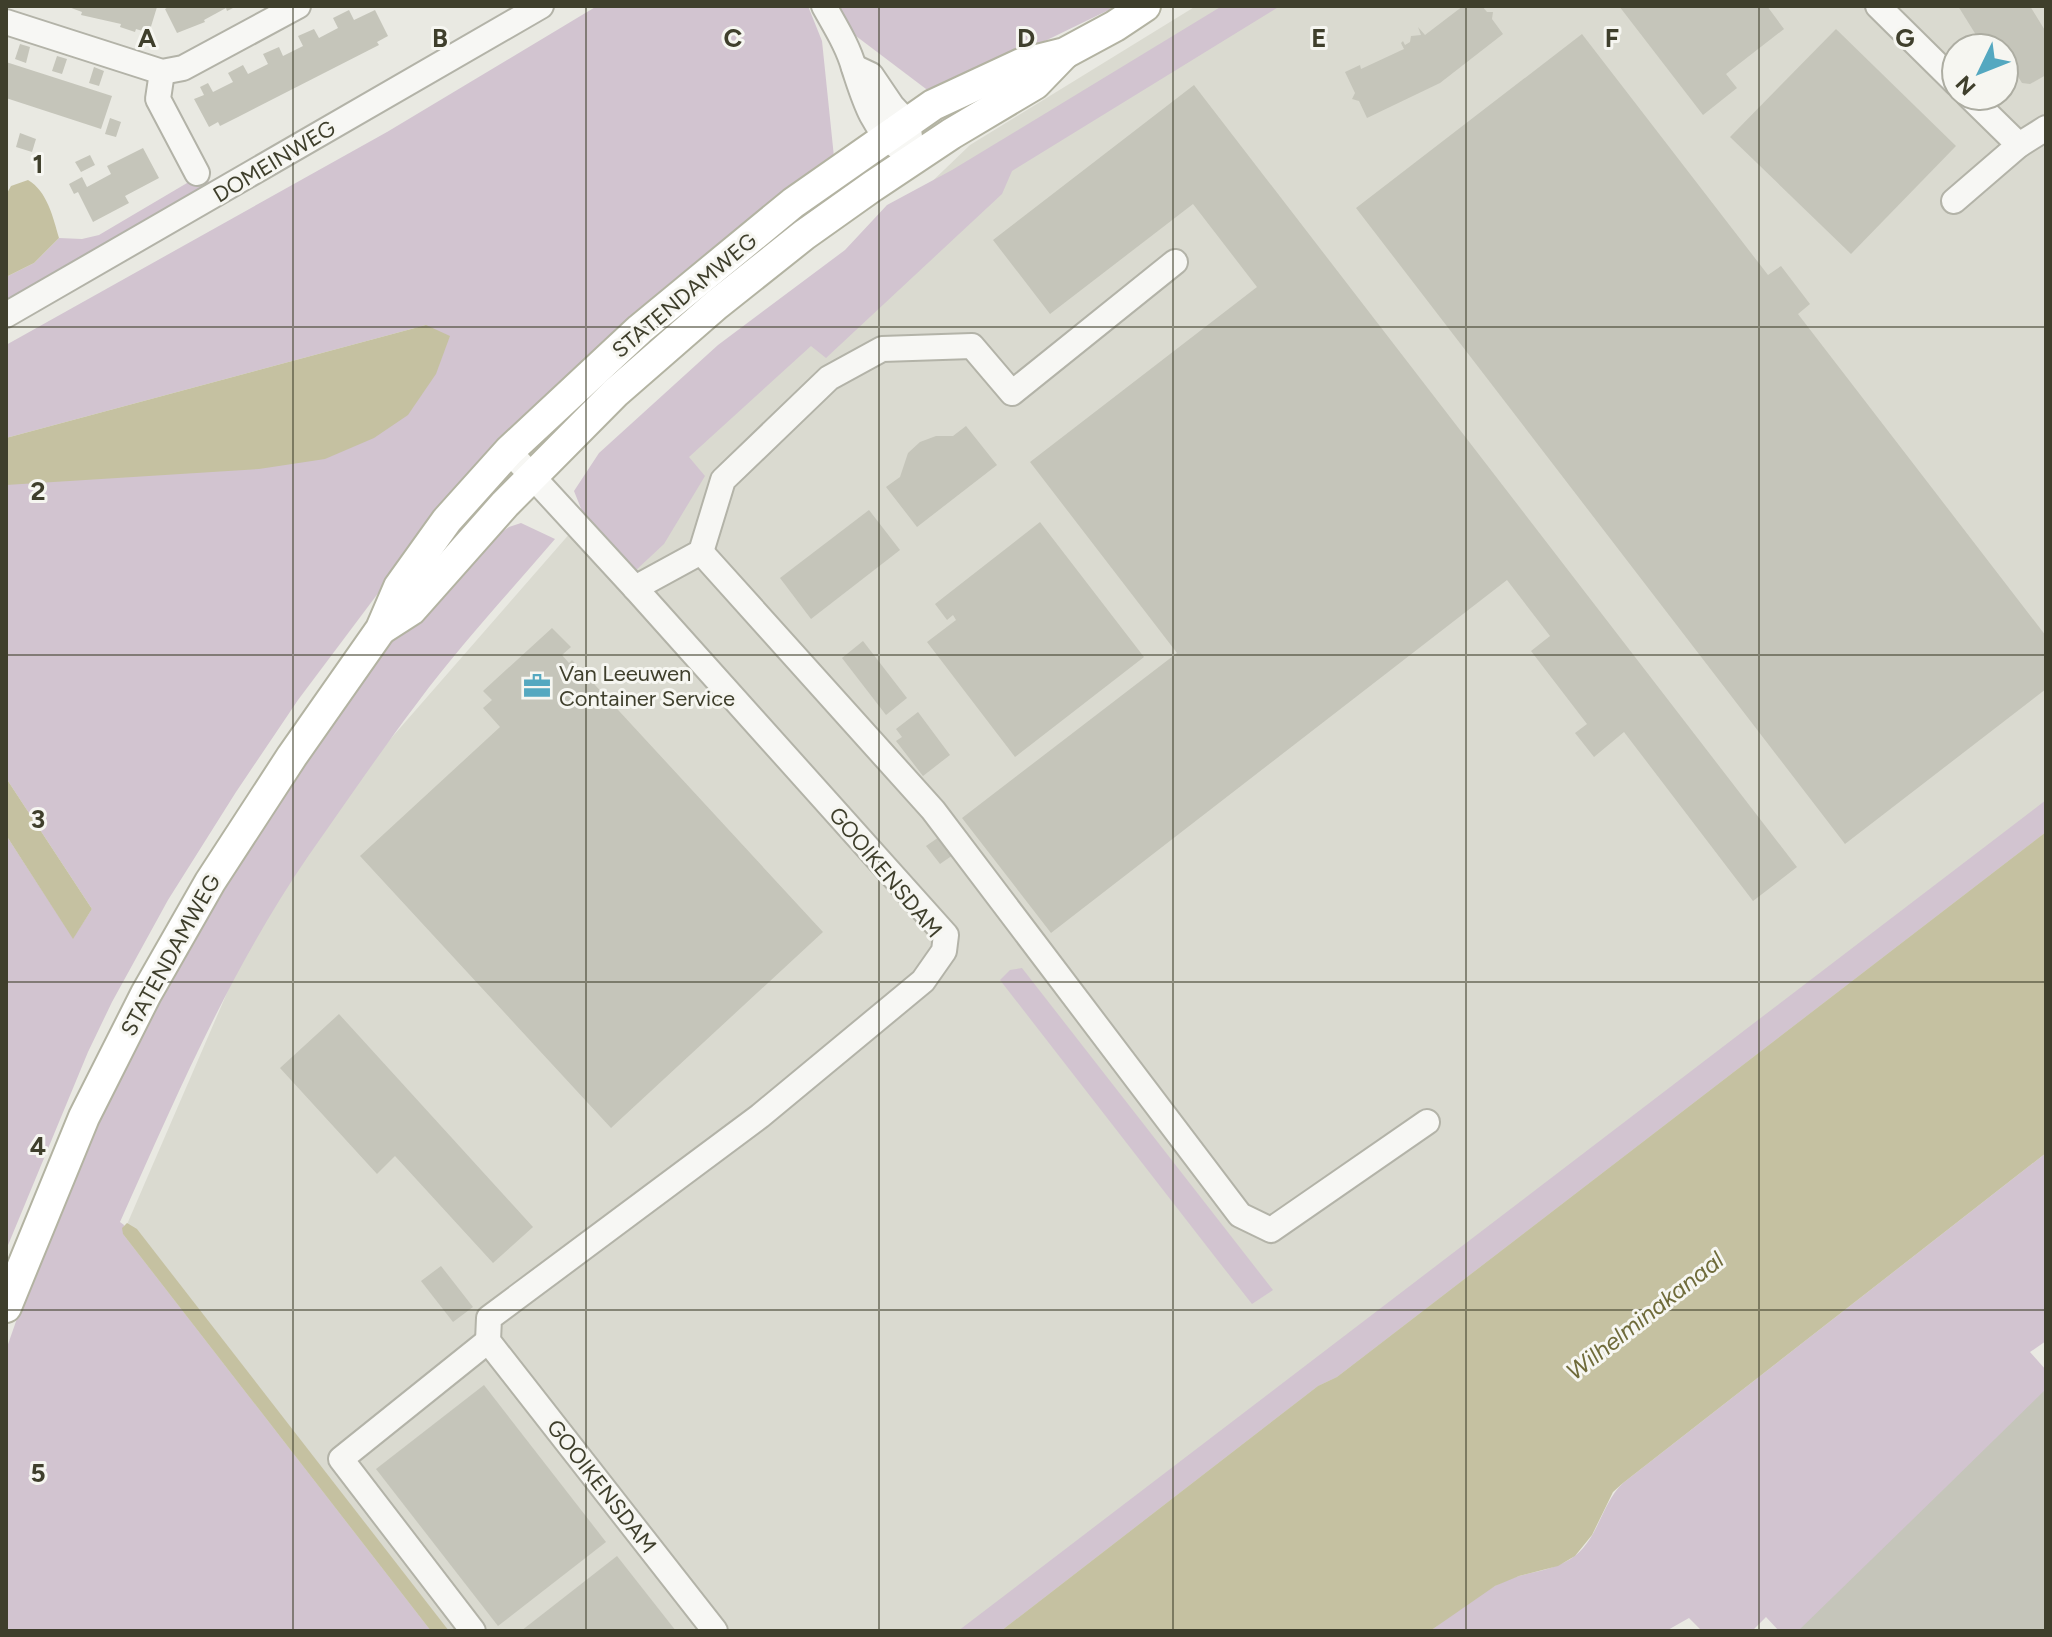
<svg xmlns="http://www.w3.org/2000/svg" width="2052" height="1637" font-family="Figtree,sans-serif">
<rect width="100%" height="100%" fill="#e9e9e2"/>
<path fill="#dadad0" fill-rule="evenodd" d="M1196 6H2046V955L1071 1631H6L36 1435 284 861 592 508 970 145ZM1956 48H2004V96H1956Z"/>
<g fill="#d2c4d0">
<path d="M597 6H808L822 41 834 157 433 520 298 700 236 792 168 900 112 1002 88 1052 6 1250V835L73 938 92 909 6 778V485L426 325 6 438V345L387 132Z"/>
<path d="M836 6H1117L934 95 848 30Z"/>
<path d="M1222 6H1280L1012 171 1002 194 826 358 811 346 689 457 705 476 664 544 634 572 586 521 574 491 599 453 718 345 845 250 887 205 952 170Z"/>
<path d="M204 173 213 189 6 310V277L34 263 59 238 82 239 99 235Z"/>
<path d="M521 523 555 539C509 593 460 645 418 702 380 752 345 804 309 855 231 968 176 1097 120 1222L124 1225 123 1234 431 1631H6V1350L49 1227 161 985 352 687 454 565 509 527Z"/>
<path d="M2046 800V832L1337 1377 1318 1386 1001 1631H958Z"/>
<path d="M1022 968 1273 1290 1252 1304 1219 1262 1000 980 1010 970Z"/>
<path d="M2046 1153V1341L2030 1352 2046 1370V1546L1798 1631H1779L1766 1617 1752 1631H1702L1689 1618 1666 1631H1430C1454 1613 1479 1592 1507 1580 1530 1571 1556 1571 1576 1555 1599 1536 1602 1503 1623 1483Z"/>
</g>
<g fill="#c5c1a1">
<path d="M28 180C47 191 53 217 59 238L34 263 6 277V195L11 186Z"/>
<path d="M426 325 450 336 436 374 408 415 374 438 325 459 259 469 6 485V438Z"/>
<path d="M6 778 92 909 73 939 6 835Z"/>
<path d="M2046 832V1153L1623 1483 1613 1492 1592 1535 1575 1556 1558 1566 1519 1576 1495 1586 1430 1631H1001L1318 1386 1337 1377Z"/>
<path d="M127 1223 137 1229 449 1631H431L123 1234 122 1228Z"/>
</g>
<g fill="#c5c5ba">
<path d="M66 6H153L157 7 149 33 136 29 135 32 120 27 121 24 81 15 82 12Z"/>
<path d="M170 6H237L227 11 226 8 204 20 205 22 177 33 165 9Z"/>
<path d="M1463 6H1482L1487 12H1493L1492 19 1503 34 1440 83 1367 118 1359 101 1352 99 1355 93 1345 72 1360 65 1361 69 1404 49 1401 43 1403 41 1405 45 1410 42 1411 36 1421 35 1418 27 1425 35Z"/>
<path d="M1619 6H1767L1784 29 1726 74 1737 88 1703 115Z"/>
<path d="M1958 6H2030L2046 32V75L2030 84 2022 83 2004 54V48H2001L1996 40 1989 44 1981 43Z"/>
<path d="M349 10 354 20 375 10 388 36 377 42 379 45 238 117 220 126 218 122 209 127 194 99 204 95 200 87 208 83 213 92 233 82 228 73 243 65 248 74 268 64 263 54 279 47 283 56 303 46 298 36 314 29 319 38 338 28 333 18Z"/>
<path d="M1836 29 1956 146 1851 254 1730 137Z"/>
<path d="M1582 34 1768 275 1781 266 1810 304 1798 314 2046 636V689L1845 844 1356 208Z"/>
<path d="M20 44 30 47 26 63 15 59Z"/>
<path d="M57 56 67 59 62 74 52 71Z"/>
<path d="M6 62 112 96 101 129 6 98Z"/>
<path d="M94 67 104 71 99 86 89 83Z"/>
<path d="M1194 85 1797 867 1753 901 1624 732 1594 757 1575 733 1587 724 1531 651 1550 636 1507 580 1051 933 962 818 1177 653 1030 462 1257 287 1193 204 1050 314 993 240Z"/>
<path d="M110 118 121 122 116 137 105 134Z"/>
<path d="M20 133 36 139 32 152 16 147Z"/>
<path d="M143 148 159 178 125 196 129 203 93 222 78 192 74 194 69 184 82 177 87 187 111 174 107 166Z"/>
<path d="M90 155 95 165 81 172 75 162Z"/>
<path d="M966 426 997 465 917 527 886 487 900 477 908 453 920 442 936 436H953Z"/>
<path d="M869 510 900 550 811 619 780 578Z"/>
<path d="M1040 522 1144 657 1015 757 927 642 956 620 953 615 947 620 935 604Z"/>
<path d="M552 628 571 647 562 655 569 663 572 660 823 932 611 1128 360 856 500 727 483 708 492 700 483 691Z"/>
<path d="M863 641 907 698 886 715 842 658Z"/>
<path d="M918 712 950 755 923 776 896 741 902 737 896 729Z"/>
<path d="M939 837 953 855 940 864 926 846Z"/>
<path d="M339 1014 533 1227 493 1263 395 1156 377 1174 280 1068Z"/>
<path d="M441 1266 473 1307 453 1322 421 1281Z"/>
<path d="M484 1385 606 1542 498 1626 376 1469Z"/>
<path d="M2046 1389V1631H1798L1945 1488Z"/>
<path d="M617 1556 676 1631H521Z"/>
</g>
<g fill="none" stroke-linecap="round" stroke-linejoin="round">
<g stroke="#b3b3a8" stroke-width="28">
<g id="minor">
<path d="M824 6C835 26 848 46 854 68 864 98 872 128 899 148"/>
<path d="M1878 6 1956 83"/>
<path d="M6 22 162 72 183 68 298 6"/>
<path d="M854 67 871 75 892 106 908 123 910 137"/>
<path d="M162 72 158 99 197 173"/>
<path d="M1969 96 2019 145 2046 128"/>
<path d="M1954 201 2019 145"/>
<path d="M6 315 541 6"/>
<path d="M509 451 635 588 946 935 944 951 923 981 760 1116 489 1318 488 1341 715 1631"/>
<path d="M701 552 933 810 1240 1215 1271 1230 1427 1122"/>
<path d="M635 588 701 552 723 480 829 378 882 349 972 346 1012 393 1175 262"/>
<path d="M473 1631 341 1459 488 1341"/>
</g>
</g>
<g stroke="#b3b3a2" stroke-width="34">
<g id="major">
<path d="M383 628 411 610 505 504 615 393 716 305 804 235 873 186 951 134 1035 84 1064 54"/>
<path d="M6 1307 84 1117 146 994 210 882 292 756 381 629 399 587 447 520 509 451 640 329 793 203 933 105 1021 64 1065 53 1115 26 1145 6"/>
</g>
</g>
<use href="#minor" stroke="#f7f7f4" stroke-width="24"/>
<use href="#major" stroke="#fff" stroke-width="30"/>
</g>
<path fill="none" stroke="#3f3f2c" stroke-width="2" stroke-opacity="0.55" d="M293 6V1631M586 6V1631M879 6V1631M1173 6V1631M1466 6V1631M1759 6V1631M6 327H2046M6 655H2046M6 982H2046M6 1310H2046"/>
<defs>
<g id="office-bare" transform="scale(2.16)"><path d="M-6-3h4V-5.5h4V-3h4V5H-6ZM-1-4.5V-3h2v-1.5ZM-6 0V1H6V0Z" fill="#54a8c0" stroke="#f6f6f1" stroke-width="2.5" paint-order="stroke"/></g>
</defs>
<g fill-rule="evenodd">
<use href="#office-bare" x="537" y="686"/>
</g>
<g text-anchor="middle" stroke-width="6" stroke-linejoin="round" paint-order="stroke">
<g font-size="22" fill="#3f3f2c" stroke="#f6f6f1">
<text transform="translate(274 161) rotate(-31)" y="8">DOMEINWEG</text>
<text transform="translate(684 295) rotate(-40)" y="8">STATENDAMWEG</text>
<text transform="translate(886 872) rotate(50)" y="8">GOOIKENSDAM</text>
<text transform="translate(170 955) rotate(-61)" y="8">STATENDAMWEG</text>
<text transform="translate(602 1486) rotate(52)" y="8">GOOIKENSDAM</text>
</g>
<g font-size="22" fill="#3f3f2c" stroke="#f6f6f1" text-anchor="start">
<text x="559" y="681">Van Leeuwen<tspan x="559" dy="25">Container Service</tspan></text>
</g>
<g font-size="24" font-style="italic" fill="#6f6b3a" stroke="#f6f6f1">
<text transform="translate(1645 1316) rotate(-38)" y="8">Wilhelminakanaal</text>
</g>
</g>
<g font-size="26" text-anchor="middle" font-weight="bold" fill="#3f3f2c" stroke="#f6f6f1" stroke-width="6" stroke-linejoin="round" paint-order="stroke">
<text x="147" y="47">A</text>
<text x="440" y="47">B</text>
<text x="733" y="47">C</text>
<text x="1026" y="47">D</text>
<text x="1319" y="47">E</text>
<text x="1612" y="47">F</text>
<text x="1905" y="47">G</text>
<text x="38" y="173">1</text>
<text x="38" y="500">2</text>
<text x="38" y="828">3</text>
<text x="38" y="1155">4</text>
<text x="38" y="1482">5</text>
</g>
<rect width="2052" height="1637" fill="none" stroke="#3f3f2c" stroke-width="16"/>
<g transform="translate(1980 72) rotate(227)"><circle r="38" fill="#f6f6f1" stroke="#adada2" stroke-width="2"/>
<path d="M0-6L14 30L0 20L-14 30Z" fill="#54a8c0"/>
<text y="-12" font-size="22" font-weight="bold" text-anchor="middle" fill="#3f3f2c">N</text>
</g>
</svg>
